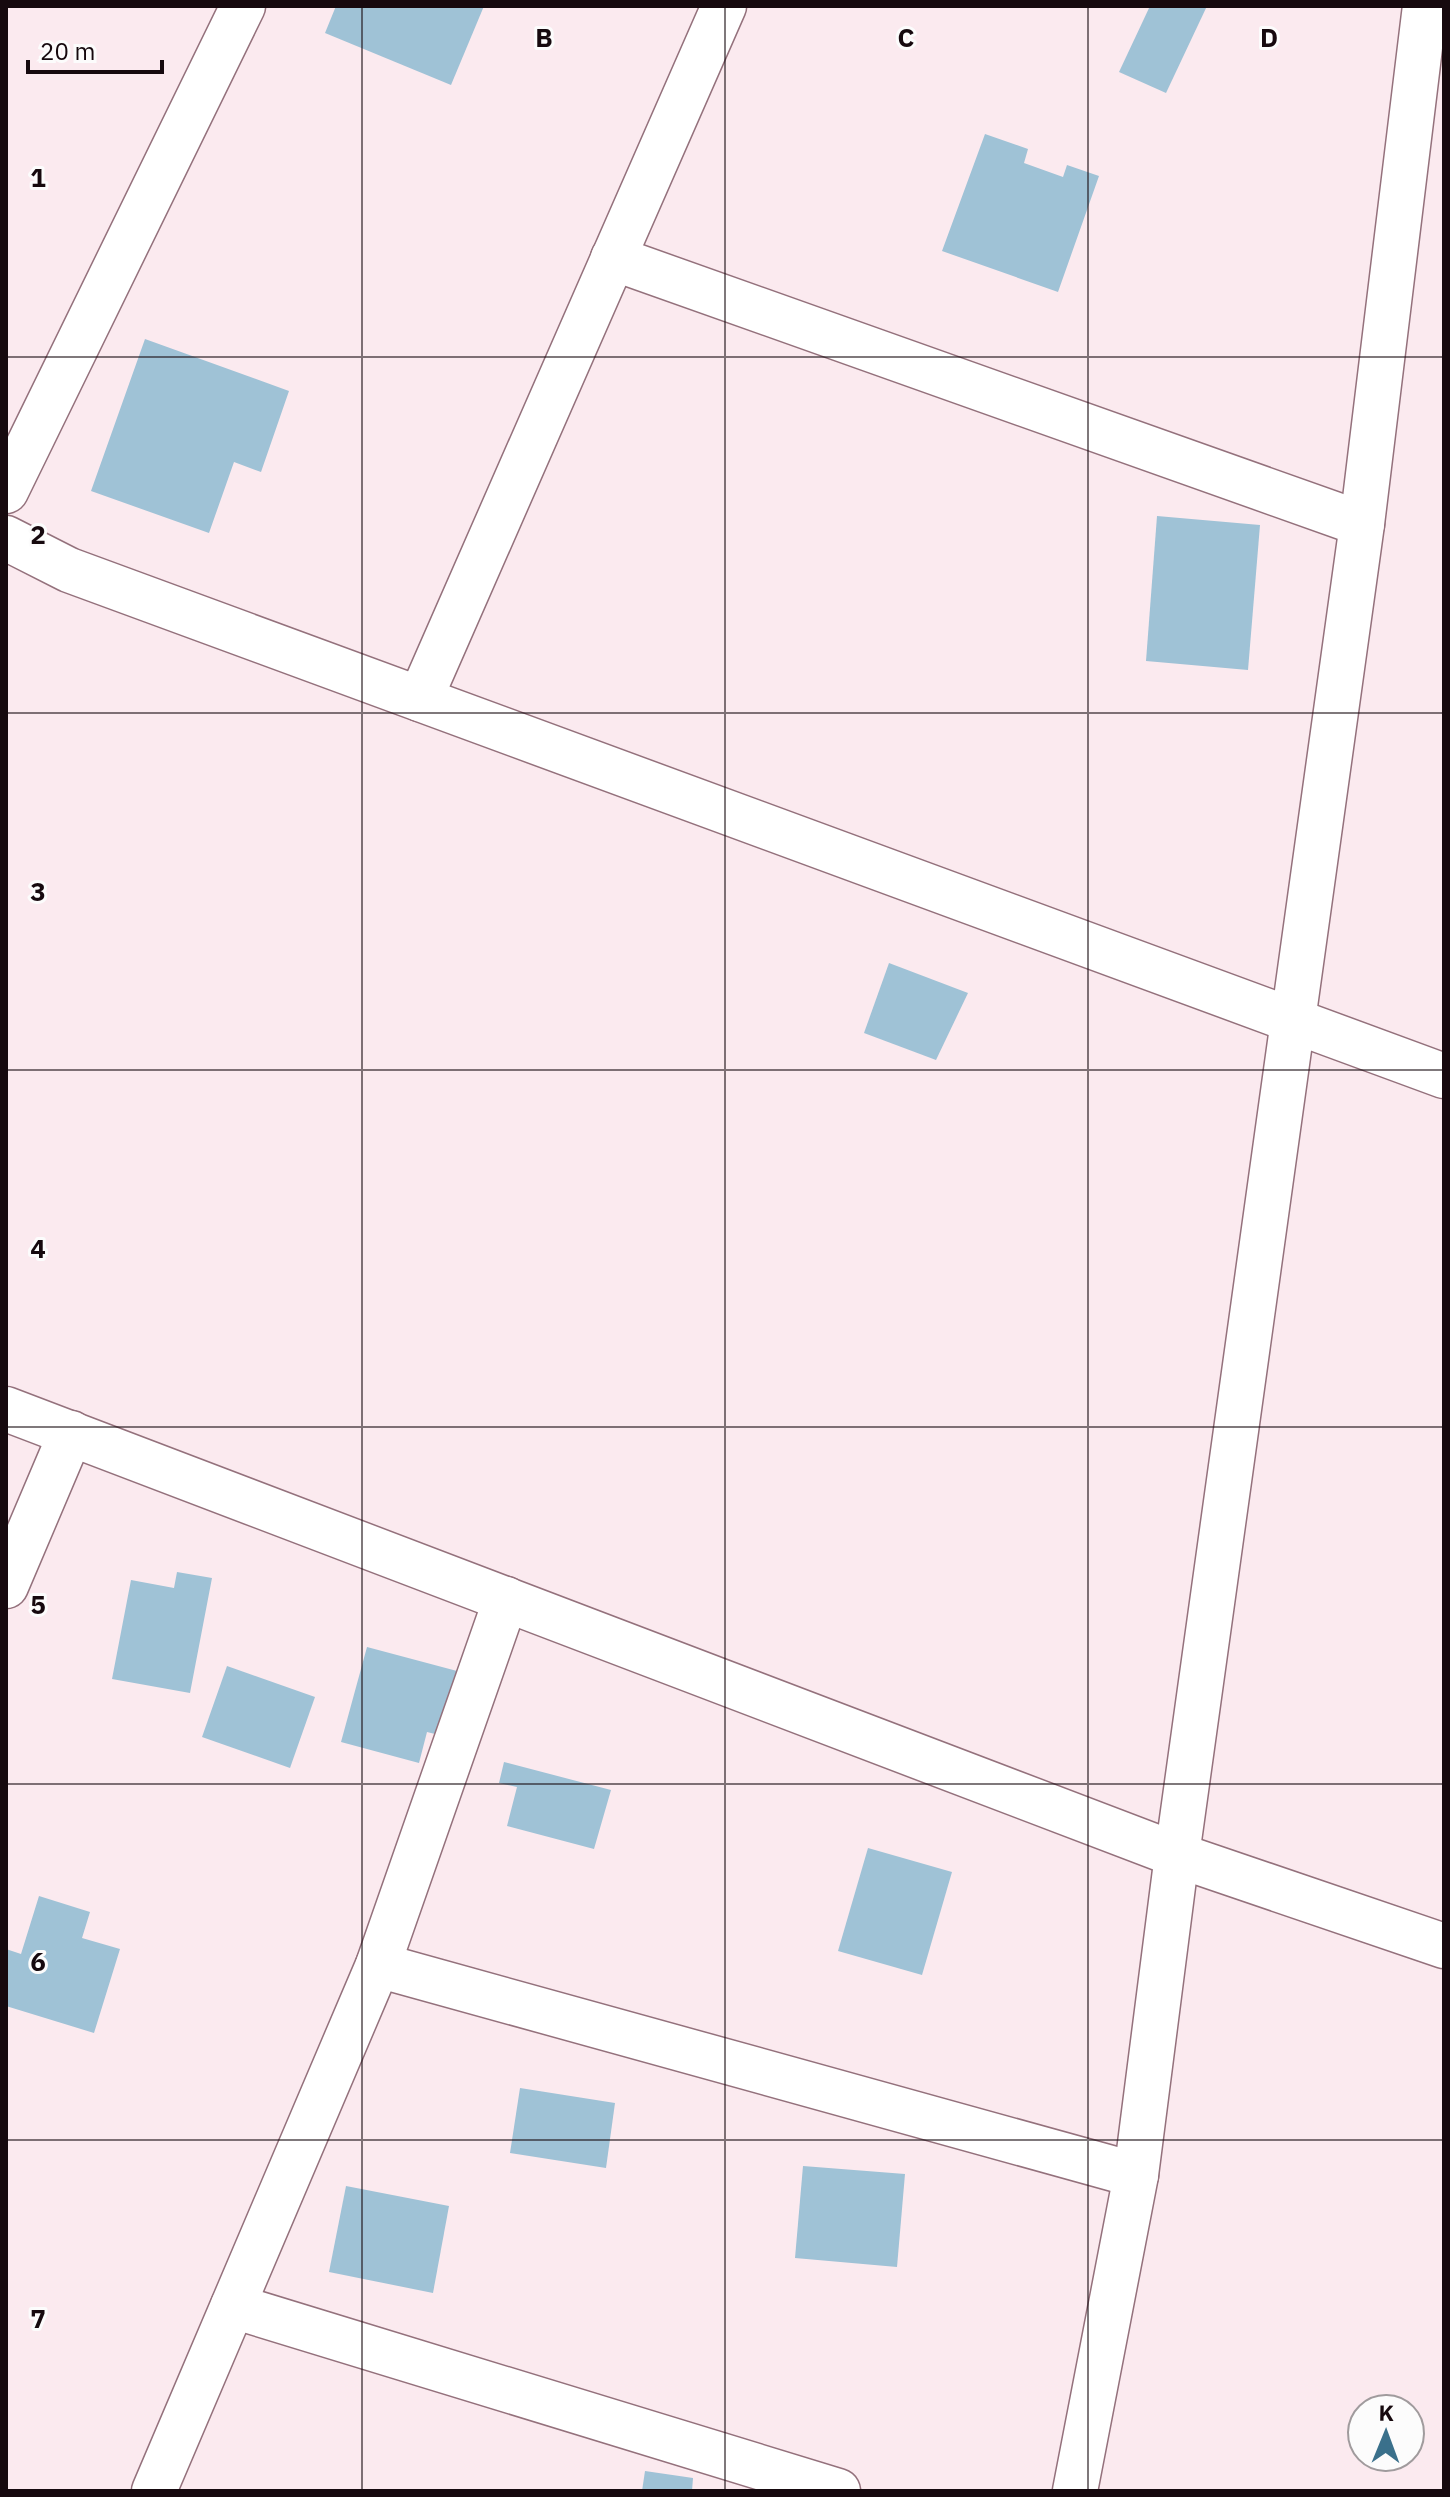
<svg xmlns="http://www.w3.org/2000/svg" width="1450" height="2497" font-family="'IBM Plex Sans',sans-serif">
<rect width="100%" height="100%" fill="#fbeaef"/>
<g fill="#9fc2d6">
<path d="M336 6H484L451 85 325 33Z"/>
<path d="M1150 6H1207L1166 93 1119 72Z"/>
<path d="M985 134 1028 149 1024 163 1063 177 1067 165 1099 176 1058 292 942 251Z"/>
<path d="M145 339 289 391 261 472 234 462 209 533 91 491Z"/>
<path d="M1157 516 1260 525 1248 670 1146 661Z"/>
<path d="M889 963 968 993 936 1060 864 1033Z"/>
<path d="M177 1572 212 1578 190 1693 112 1679 131 1580 174 1588Z"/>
<path d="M367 1647 457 1671 439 1735 427 1732 419 1763 341 1742Z"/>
<path d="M227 1666 315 1697 290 1768 202 1737Z"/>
<path d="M504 1762 611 1790 594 1849 507 1826 517 1787 499 1783Z"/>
<path d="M868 1848 952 1872 922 1975 838 1951Z"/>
<path d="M39 1896 90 1912 82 1938 120 1949 94 2033 6 2006V1949L21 1954Z"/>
<path d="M520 2088 615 2103 606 2168 510 2153Z"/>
<path d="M803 2166 905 2174 897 2267 795 2258Z"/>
<path d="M346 2186 449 2206 433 2293 329 2272Z"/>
<path d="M645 2471 693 2478 692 2491H642Z"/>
</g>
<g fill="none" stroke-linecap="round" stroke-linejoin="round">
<g stroke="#94717c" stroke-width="47">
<g id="minor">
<path d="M613 258 1362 524"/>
<path d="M6 491 243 6"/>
<path d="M6 538 69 570 1444 1076"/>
<path d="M420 699 724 6"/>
<path d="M6 1409 1177 1855 1444 1946"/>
<path d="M6 1586 71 1433"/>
<path d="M378 1965 1136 2175"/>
<path d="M233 2306 838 2491"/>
<path d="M154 2491 378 1965 506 1599"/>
<path d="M1075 2491 1136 2175 1177 1855 1362 524 1425 6"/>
</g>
</g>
<use href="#minor" stroke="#fff" stroke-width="44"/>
</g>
<path fill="none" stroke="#16090e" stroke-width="2" stroke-opacity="0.55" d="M362 6V2491M725 6V2491M1088 6V2491M6 357H1444M6 713H1444M6 1070H1444M6 1427H1444M6 1784H1444M6 2140H1444"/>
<g font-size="26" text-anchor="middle" font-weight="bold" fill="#16090e" stroke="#fcfcfc" stroke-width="6" stroke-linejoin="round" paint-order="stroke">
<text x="544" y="47">B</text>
<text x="906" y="47">C</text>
<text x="1269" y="47">D</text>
<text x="38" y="187">1</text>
<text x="38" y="544">2</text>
<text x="38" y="901">3</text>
<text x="38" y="1258">4</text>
<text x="38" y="1614">5</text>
<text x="38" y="1971">6</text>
<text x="38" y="2328">7</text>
</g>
<rect width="1450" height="2497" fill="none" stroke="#16090e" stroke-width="16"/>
<g transform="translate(1386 2433) rotate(1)"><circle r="38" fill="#fcfcfc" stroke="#a09b9d" stroke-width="2"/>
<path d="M0-6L14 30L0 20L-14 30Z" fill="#3a708b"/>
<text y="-12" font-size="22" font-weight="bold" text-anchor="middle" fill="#16090e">K</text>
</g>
<path d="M28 60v12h134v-12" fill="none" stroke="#16090e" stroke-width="4"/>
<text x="40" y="60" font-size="24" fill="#16090e" stroke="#fcfcfc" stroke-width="6" paint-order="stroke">20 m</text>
</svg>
